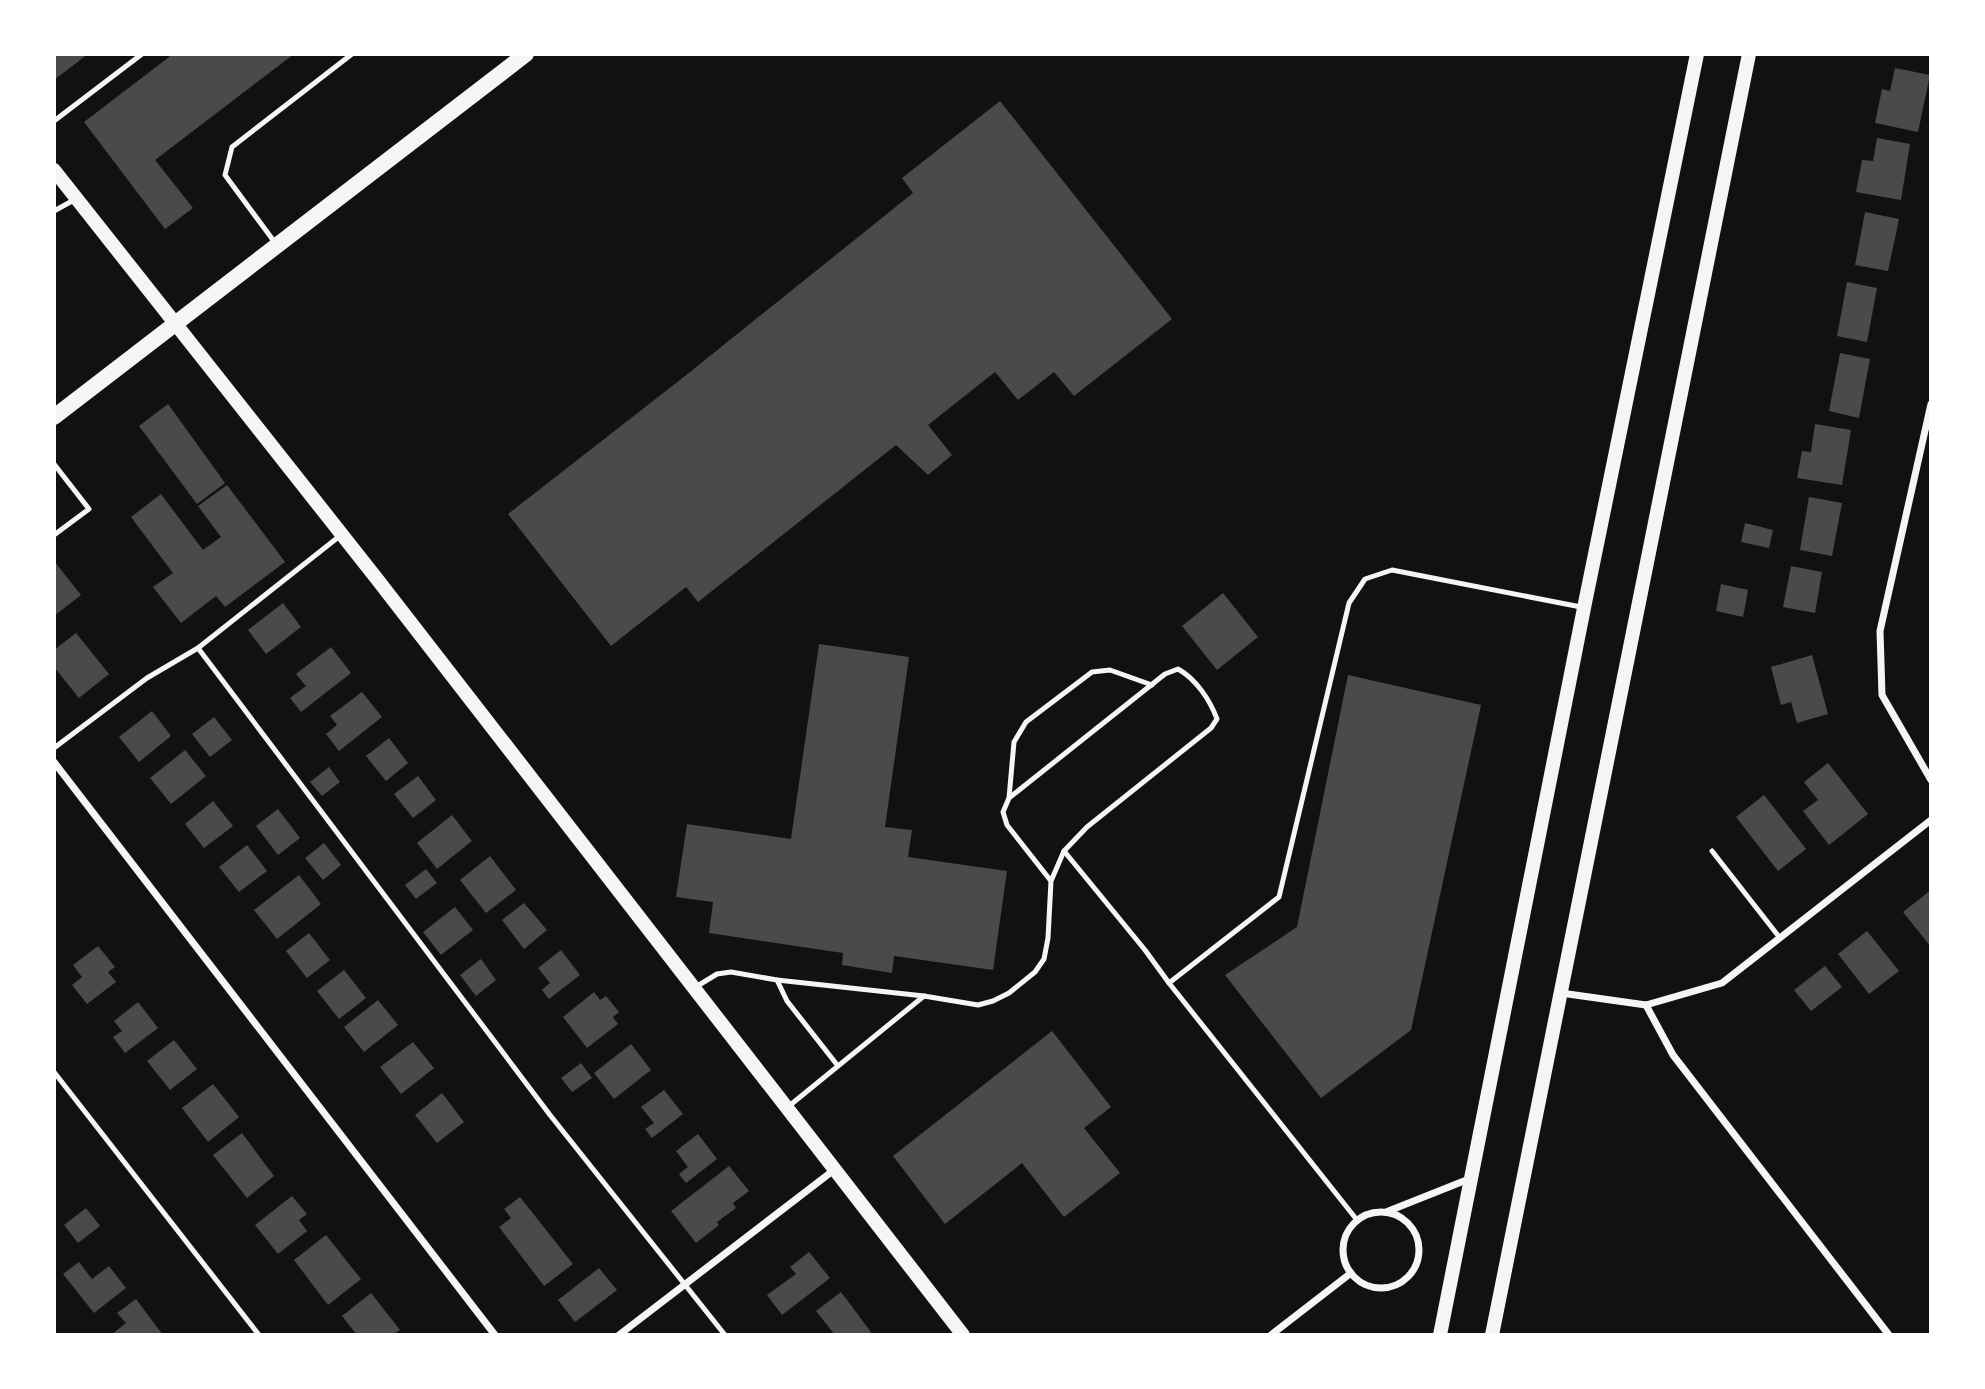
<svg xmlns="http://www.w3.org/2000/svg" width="1985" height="1389" font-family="Jost,sans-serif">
<rect width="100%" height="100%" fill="#111"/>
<g fill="#4a4a4a">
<path d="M54 54H88L54 80Z"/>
<path d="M173 54H294L155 160 193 208 165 229 84 122Z"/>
<path d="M1895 68 1930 75 1918 132 1875 123 1882 89 1890 91Z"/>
<path d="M1000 101 1172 319 1074 396 1054 372 1018 400 995 372 928 425 952 455 928 475 896 445 698 602 686 587 611 646 508 514 685 376 913 193 902 178Z"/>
<path d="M1877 138 1910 144 1901 200 1856 192 1862 160 1873 161Z"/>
<path d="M1865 212 1899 219 1888 271 1855 265Z"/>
<path d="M1847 282 1877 288 1867 342 1837 336Z"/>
<path d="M1840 353 1870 359 1859 418 1829 411Z"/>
<path d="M168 404 225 483 197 504 139 426Z"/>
<path d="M1815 424 1851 430 1842 485 1797 478 1802 451 1811 452Z"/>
<path d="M227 485 285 562 225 607 216 596 181 623 153 587 173 573 131 517 161 494 203 550 221 537 198 506Z"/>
<path d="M1809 497 1842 503 1832 556 1800 550Z"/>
<path d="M1745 523 1773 530 1769 548 1741 542Z"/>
<path d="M54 561 81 595 54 616Z"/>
<path d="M1791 566 1822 572 1815 613 1783 607Z"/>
<path d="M1721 584 1748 590 1743 617 1716 611Z"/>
<path d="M1223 593 1258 637 1217 670 1182 626Z"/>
<path d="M283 603 301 627 266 654 248 630Z"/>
<path d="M76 633 109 674 79 698 54 667V650Z"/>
<path d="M819 644 909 657 885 827 912 830 908 857 1007 871 993 970 894 956 892 973 842 965 843 953 709 933 713 902 676 897 687 824 791 839Z"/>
<path d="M331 647 351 673 301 712 290 698 306 686 296 674Z"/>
<path d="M1812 655 1828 714 1797 723 1791 702 1781 705 1771 667Z"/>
<path d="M1348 675 1481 705 1411 1030 1321 1098 1225 975 1297 927Z"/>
<path d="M362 692 382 717 339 751 326 734 337 725 330 716Z"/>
<path d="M152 711 171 736 139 762 119 737Z"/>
<path d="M214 717 232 740 210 757 192 734Z"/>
<path d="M389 738 408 763 386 781 366 756Z"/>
<path d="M185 750 206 776 171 804 150 778Z"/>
<path d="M1828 763 1868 814 1829 845 1803 811 1818 800 1804 782Z"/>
<path d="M329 767 340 782 322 796 310 782Z"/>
<path d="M418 776 436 800 413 818 394 794Z"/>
<path d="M1764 795 1806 849 1778 871 1736 817Z"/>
<path d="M213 801 233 826 204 848 185 824Z"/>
<path d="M278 809 300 838 278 855 256 826Z"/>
<path d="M452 815 472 841 437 869 417 843Z"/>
<path d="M324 843 341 865 323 880 305 858Z"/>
<path d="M247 845 267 871 239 892 219 867Z"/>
<path d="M490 856 516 890 486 913 460 880Z"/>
<path d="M426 869 437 883 416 899 405 885Z"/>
<path d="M299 875 321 904 277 939 254 910Z"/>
<path d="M1931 890V947L1903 912Z"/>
<path d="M524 903 547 930 524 949 502 920Z"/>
<path d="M455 907 473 930 441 955 423 932Z"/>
<path d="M1867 931 1899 971 1869 994 1838 954Z"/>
<path d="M309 933 330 960 307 978 286 951Z"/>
<path d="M98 946 115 967 108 972 116 982 87 1004 72 985 82 977 73 965Z"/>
<path d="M561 950 580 975 549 999 542 990 550 983 538 968Z"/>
<path d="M481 959 496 980 476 996 460 975Z"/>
<path d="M1825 966 1842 987 1811 1011 1794 990Z"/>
<path d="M344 970 366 998 339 1019 317 991Z"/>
<path d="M594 992 600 1000 606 996 619 1012 613 1017 618 1024 587 1048 563 1017Z"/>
<path d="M378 1000 398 1025 364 1052 344 1027Z"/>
<path d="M138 1002 158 1028 125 1053 113 1037 122 1031 114 1021Z"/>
<path d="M1052 1031 1111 1107 1084 1128 1120 1173 1064 1217 1022 1163 945 1224 893 1156Z"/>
<path d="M174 1040 197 1069 170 1090 147 1061Z"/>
<path d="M413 1042 434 1068 401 1094 380 1067Z"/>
<path d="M631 1044 651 1070 614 1099 594 1073Z"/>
<path d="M581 1063 592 1078 572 1092 561 1078Z"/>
<path d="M213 1084 239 1117 208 1142 182 1108Z"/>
<path d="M664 1090 683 1114 652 1138 645 1129 654 1123 641 1107Z"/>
<path d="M442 1093 464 1122 437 1143 415 1115Z"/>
<path d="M242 1133 274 1176 247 1198 213 1155Z"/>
<path d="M698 1134 717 1159 686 1183 679 1174 688 1167 676 1151Z"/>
<path d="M729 1166 749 1191 733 1203 736 1208 717 1222 719 1225 696 1243 671 1211Z"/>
<path d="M292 1196 307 1214 299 1220 307 1231 278 1254 255 1225Z"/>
<path d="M520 1197 573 1264 544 1286 499 1227 511 1218 504 1209Z"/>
<path d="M86 1208 100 1226 78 1243 64 1225Z"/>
<path d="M326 1235 361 1279 328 1305 294 1260Z"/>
<path d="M809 1252 830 1278 782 1315 767 1295 796 1274 790 1267Z"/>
<path d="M79 1262 92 1279 109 1266 126 1288 94 1313 63 1274Z"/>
<path d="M599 1268 617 1290 575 1322 558 1300Z"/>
<path d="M841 1292 871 1332 867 1335H835L816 1311Z"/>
<path d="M371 1293 400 1330 393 1335H357L342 1316Z"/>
<path d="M136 1299 163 1335H111L126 1323 117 1313Z"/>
</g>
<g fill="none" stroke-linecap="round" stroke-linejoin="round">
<g stroke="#f5f5f5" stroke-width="5">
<path d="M54 121 142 54"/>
<path d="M54 211 74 200"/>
<path d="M276 244 225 175 232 147 352 54"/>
<path d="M54 464 89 509 54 535"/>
<path d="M198 648 550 1115 725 1335"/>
<path d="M54 748 147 678 198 648 341 535"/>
<path d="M1009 798 1014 742 1026 722 1092 672 1110 670 1152 685"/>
<path d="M1064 851 1145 950 1169 983"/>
<path d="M1712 851 1780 938"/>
<path d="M694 988 717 974 731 972 777 980"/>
<path d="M924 996 978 1005 993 1001 1009 993 1035 972 1044 959 1048 938 1051 881 1064 851 1087 827 1211 728 1217 719C1210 700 1196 679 1178 669L1165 674 1009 798 1003 812 1007 825 1051 881"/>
<path d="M54 1072 259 1335"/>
<path d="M789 1106 924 996 777 980 787 1001 838 1066"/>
<path d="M1357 1220 1169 983 1279 897 1349 603 1365 579 1392 570 1581 607"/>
</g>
<g stroke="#f5f5f5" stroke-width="7">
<path d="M1931 404 1880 631 1882 695 1931 780"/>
<path d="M54 762 495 1335"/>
<path d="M1561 993 1646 1005 1722 983 1931 820"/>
<path d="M1646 1005 1673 1055 1889 1335"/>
<path d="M1386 1212 1469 1179"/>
<circle cx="1381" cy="1250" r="38"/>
<path d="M619 1335 834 1170"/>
<path d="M1271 1335 1351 1273"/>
</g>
<g stroke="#f5f5f5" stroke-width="14">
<path d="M54 170 377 579 963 1335"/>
<path d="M1440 1335 1584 608 1697 54"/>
<path d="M1492 1335 1749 54"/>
</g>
<path stroke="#f5f5f5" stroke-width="16" d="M54 417 526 54"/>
</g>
<rect width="1985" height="1389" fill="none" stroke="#ffffff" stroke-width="112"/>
</svg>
